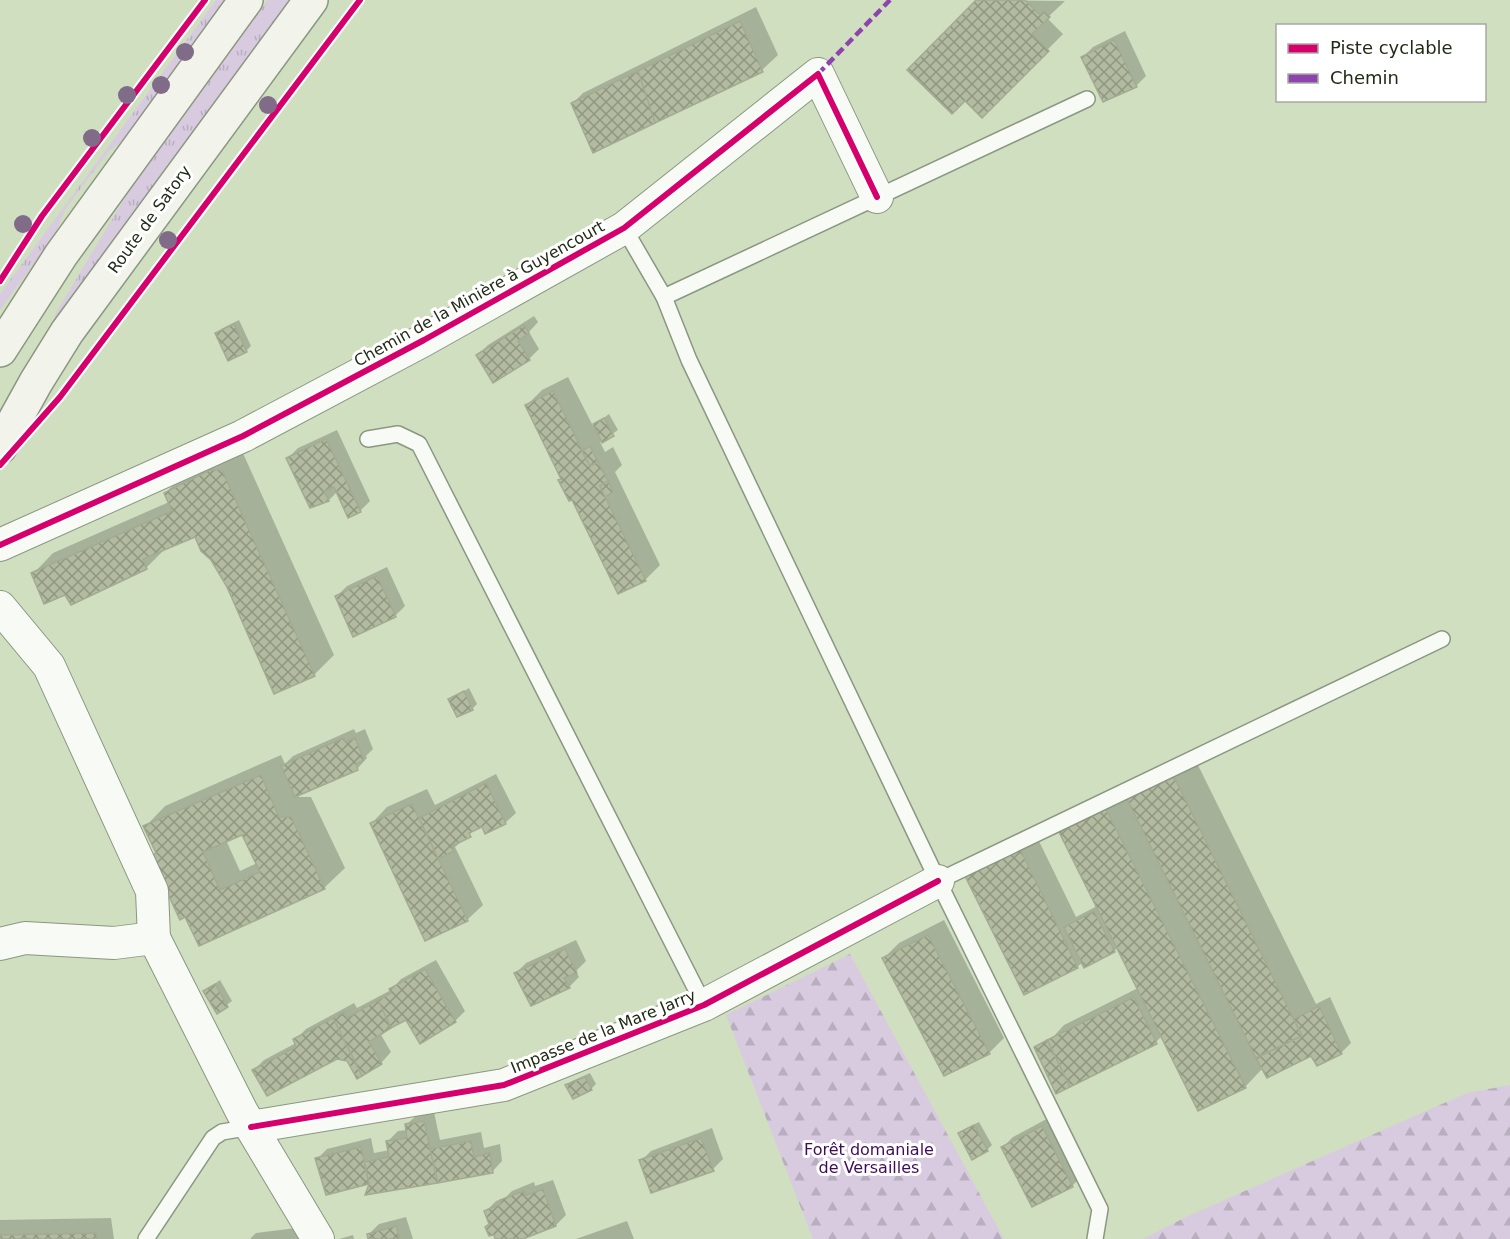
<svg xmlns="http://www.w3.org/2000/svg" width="1510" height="1239" font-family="'DejaVu Sans',sans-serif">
<defs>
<pattern id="grass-tufts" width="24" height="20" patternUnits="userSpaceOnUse" patternTransform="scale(1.5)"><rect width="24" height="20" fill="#d8cbe0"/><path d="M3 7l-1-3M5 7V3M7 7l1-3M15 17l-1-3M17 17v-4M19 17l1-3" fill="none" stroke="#b9aebf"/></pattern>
<pattern id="forest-firs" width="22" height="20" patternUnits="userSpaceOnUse" patternTransform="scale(1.5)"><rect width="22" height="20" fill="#d8cbe0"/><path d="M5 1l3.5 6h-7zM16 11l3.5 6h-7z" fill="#b9aebf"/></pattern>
<pattern id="building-cross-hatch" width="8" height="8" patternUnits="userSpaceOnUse" patternTransform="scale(1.5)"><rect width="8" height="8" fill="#b2baa0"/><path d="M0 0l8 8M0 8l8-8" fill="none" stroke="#909781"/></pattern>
</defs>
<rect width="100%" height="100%" fill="#cfdfc0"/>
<g fill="url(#grass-tufts)">
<path d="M216 0H231L130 136 110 150 66 208 54 236 0 310V294Z"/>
<path d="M268 0H294L58 319 54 316 137 178Z"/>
</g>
<g fill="url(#forest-firs)">
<path d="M850 954 871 993 1004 1239H813L726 1015Z"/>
<path d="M1510 1085V1239H1143L1188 1216 1467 1093Z"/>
</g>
<g fill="#0003" fill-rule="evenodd">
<path d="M978 0 1065 1 1047 18 1063 34 982 116 965 99Z"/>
<path d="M756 7 778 55 762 70 572 104 583 93Z"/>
<path d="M1125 31 1146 76 1136 86 1083 57 1093 47Z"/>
<path d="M534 316 538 322 529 332 539 349 529 359 478 355 488 345Z"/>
<path d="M239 320 251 346 246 351 216 334 221 329Z"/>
<path d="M568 377 593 426 609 414 618 430 600 442 605 452 613 447 622 465 615 472 660 565 645 580 563 478 527 405 542 390Z"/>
<path d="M337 430 370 501 360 511 338 491 329 500 311 507 288 458 298 448Z"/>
<path d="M242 451 334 655 314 675 228 586 196 535 166 548 146 568 66 593 33 574 53 553 169 502 165 493 186 473Z"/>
<path d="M387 567 405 606 395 616 337 596 347 586Z"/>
<path d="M469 688 477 704 472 709 450 700Z"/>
<path d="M354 729 356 733 365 729 373 749 366 756 367 758 357 769 298 794 299 797H311L345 868 324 888 199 944 145 827 165 806 281 755 285 764 293 756ZM243 833 257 863 240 871 226 840Z"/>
<path d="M1194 757 1316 1004 1330 997 1351 1043 1341 1053 1312 1054 1263 1068 1245 1087 1162 1036 1156 1042 1056 1092 1035 1047 1054 1036 1064 1025 1138 988 1118 947 1114 951 1083 962 1077 967 966 874 1035 833 1076 917 1097 906 1061 833 1081 812 1126 789 1130 797 1149 779Z"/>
<path d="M496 774 516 813 505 823 478 827 455 847 483 905 467 920 372 823 387 807 427 789 435 805Z"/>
<path d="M944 920 1004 1038 989 1053 884 958 899 943Z"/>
<path d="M576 940 586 961 576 971 579 977 569 987 516 973 526 963Z"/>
<path d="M436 960 465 1011 455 1021 406 1018 380 1033 391 1052 381 1063 336 1057 254 1070 264 1060 296 1043 295 1040 306 1029 354 1003 357 1008 391 990 401 979Z"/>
<path d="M220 980 232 1001 217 1012 204 991Z"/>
<path d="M590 1073 596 1084 591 1089 573 1097 567 1085 572 1081Z"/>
<path d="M434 1112 440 1140 481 1132 484 1148 500 1144 502 1161 492 1172 371 1182 317 1159 327 1149 371 1138 374 1153 390 1150 388 1141 398 1131 407 1130 406 1125 417 1115Z"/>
<path d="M1052 1116 1082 1176 1072 1186 1003 1147 1013 1137Z"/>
<path d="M979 1122 992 1145 987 1150 960 1134 965 1129Z"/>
<path d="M712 1128 723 1159 713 1169 641 1161 651 1151Z"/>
<path d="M553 1180 566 1215 556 1225 519 1239H497L486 1211 496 1201 505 1198 512 1191 534 1182 535 1186Z"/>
<path d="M406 1217 413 1239H370L368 1235 379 1224Z"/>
<path d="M111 1218 114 1239H0V1220Z"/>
<path d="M627 1221 634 1239H576Z"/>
<path d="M312 1226 314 1239H250L256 1233Z"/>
<path d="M353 1235 354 1239H339Z"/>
</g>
<g fill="url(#building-cross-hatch)" stroke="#a4ab92" stroke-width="1.5" fill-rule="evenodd">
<path d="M976 0H1025L1040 15 1044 11 1050 17 1032 34 1049 51 982 118 965 101 952 114 907 70Z"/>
<path d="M740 21 763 72 655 123 638 71Z"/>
<path d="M1114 40 1137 87 1103 102 1081 57Z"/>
<path d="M638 71 655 123 593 153 571 103Z"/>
<path d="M234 324 247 352 228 361 215 333Z"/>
<path d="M524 325 529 333 518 341 530 360 493 383 476 355Z"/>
<path d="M553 391 590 466 598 462 608 481 600 486 646 581 618 594 572 500 569 501 558 480 561 479 525 405Z"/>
<path d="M604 418 614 436 602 443 593 424Z"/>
<path d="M326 439 361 512 348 518 334 487 324 491 329 501 310 508 286 458Z"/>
<path d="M590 446 598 462 590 466 582 451Z"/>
<path d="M210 470H222L315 676 274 694 227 587 211 560 201 551 195 537 143 559 147 569 71 605 65 595 44 604 31 573 172 511 164 493Z"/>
<path d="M608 481 613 492 605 497 600 486Z"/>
<path d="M377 576 396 617 353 637 335 596Z"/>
<path d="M464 691 473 710 457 717 448 699Z"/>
<path d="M343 738 346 742 355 738 364 760 356 764 358 770 295 797 281 766Z"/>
<path d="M261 775 279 817H291L325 889 199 946 185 917 180 920 172 903 151 856 156 853 143 826ZM242 835 260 872 220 890 203 852Z"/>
<path d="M1174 777 1302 1036 1256 1058 1127 799Z"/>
<path d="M486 783 506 824 485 834 482 827 469 833 471 837 452 846 454 851 438 859 419 818Z"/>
<path d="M412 804 468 921 425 941 370 823Z"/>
<path d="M1106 809 1246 1088 1198 1111 1059 832Z"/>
<path d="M1019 847 1078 968 1024 995 964 874Z"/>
<path d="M1094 911 1115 952 1084 968 1064 927Z"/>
<path d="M928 935 990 1054 944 1076 882 958Z"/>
<path d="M565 949 577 973 564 978 570 988 531 1006 514 973Z"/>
<path d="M425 969 456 1022 420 1044 406 1020 391 1028 378 1000 391 993 389 989Z"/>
<path d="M215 984 228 1007 217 1014 203 991Z"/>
<path d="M1134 997 1157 1044 1070 1087 1047 1040Z"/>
<path d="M378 1000 391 1028 369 1042 382 1064 362 1076 333 1018 344 1012 347 1018Z"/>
<path d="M1319 1006 1342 1054 1317 1066 1311 1056 1267 1078 1256 1058 1302 1036 1294 1019Z"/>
<path d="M333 1018 362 1076 357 1079 347 1061 337 1059 267 1096 252 1070 296 1047 293 1039Z"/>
<path d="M1047 1040 1070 1087 1056 1094 1034 1047Z"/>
<path d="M585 1077 592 1090 573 1099 565 1085Z"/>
<path d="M424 1121 438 1183 365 1195 369 1184 364 1162 389 1157 386 1141 407 1138 405 1124Z"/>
<path d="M974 1125 988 1151 972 1160 958 1133Z"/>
<path d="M1042 1126 1073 1187 1032 1207 1001 1147Z"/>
<path d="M701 1138 714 1171 651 1193 639 1160Z"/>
<path d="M471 1141 474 1157 490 1153 493 1173 438 1183 430 1149Z"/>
<path d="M361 1147 369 1184 326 1195 315 1158Z"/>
<path d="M543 1189 556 1226 523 1239H495L494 1235 489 1236 485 1227 489 1224 484 1211 501 1204 500 1200 524 1191 525 1196Z"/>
<path d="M396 1226 400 1239H368L367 1234Z"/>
<path d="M96 1233 97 1239H0V1235Z"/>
</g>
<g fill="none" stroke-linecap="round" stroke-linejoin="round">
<g stroke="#8b9780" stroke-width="18">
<g id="service">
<path d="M624 228 664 297 1087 99"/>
<path d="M664 297 689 360 938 881 1100 1209 1095 1239"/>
<path d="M368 439 398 434 419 444 704 1005"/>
<path d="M938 881 1442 639"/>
<path d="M146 1239 213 1138 222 1132 251 1127"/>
</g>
</g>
<g stroke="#8b9780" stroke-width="34">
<g id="minor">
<path d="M0 545 243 436 424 340 624 228 818 74 877 197"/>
<path d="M0 607 49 666 152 891 154 938 242 1112 318 1239"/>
<path d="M0 944 25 938 114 943 154 938"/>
<path d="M251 1127 504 1085 704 1005 938 881"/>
</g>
</g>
<g stroke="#8b9780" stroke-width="36">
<g id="secondary">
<path d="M0 350 61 255 246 0"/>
<path d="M0 447 36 382 67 332 311 0"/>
</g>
</g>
<use href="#service" stroke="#f8faf6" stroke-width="15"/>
<use href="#minor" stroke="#f8faf6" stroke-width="32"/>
<use href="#secondary" stroke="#f2f3eb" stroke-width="33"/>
<path stroke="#8e44ad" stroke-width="4.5" stroke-dasharray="9 4.5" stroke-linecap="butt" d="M818 74 890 0"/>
<g stroke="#fff" stroke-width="10">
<g id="cycleway">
<path d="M0 281 42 216 205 0"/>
<path d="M0 465 60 397 360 0"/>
<path d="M0 545 243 436 424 340 624 228 818 74 877 197"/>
<path d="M251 1127 504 1085 704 1005 938 881"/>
</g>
</g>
<use href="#cycleway" stroke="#d6006c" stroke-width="6"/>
</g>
<g fill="#806b88">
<circle cx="185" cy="52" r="9"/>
<circle cx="161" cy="85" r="9"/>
<circle cx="127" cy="95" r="9"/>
<circle cx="268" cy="105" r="9"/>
<circle cx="92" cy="138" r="9"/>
<circle cx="23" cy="224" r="9"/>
<circle cx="168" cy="240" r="9"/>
</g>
<g text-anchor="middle" stroke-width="6" stroke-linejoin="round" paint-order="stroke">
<g font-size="16" fill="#212c16" stroke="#fff">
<text transform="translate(149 219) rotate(-54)" y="6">Route de Satory</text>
<text transform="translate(479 293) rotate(-29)" y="6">Chemin de la Minière à Guyencourt</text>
<text transform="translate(603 1031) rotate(-22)" y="6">Impasse de la Mare Jarry</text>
</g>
<g font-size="16" fill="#3f0c5a" stroke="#fff">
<text x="869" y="1155">Forêt domaniale<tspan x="869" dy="18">de Versailles</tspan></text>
</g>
</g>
<rect x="1276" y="24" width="210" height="78" fill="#ffffff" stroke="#a6aba2" stroke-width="1.5"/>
<rect x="1288" y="44" width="30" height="9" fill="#d6006c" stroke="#a6aba2" stroke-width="1.5"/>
<text x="1330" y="54" font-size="18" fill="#212c16">Piste cyclable</text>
<rect x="1288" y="74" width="30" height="9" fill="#8e44ad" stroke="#a6aba2" stroke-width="1.5"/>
<text x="1330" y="84" font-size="18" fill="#212c16">Chemin</text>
</svg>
